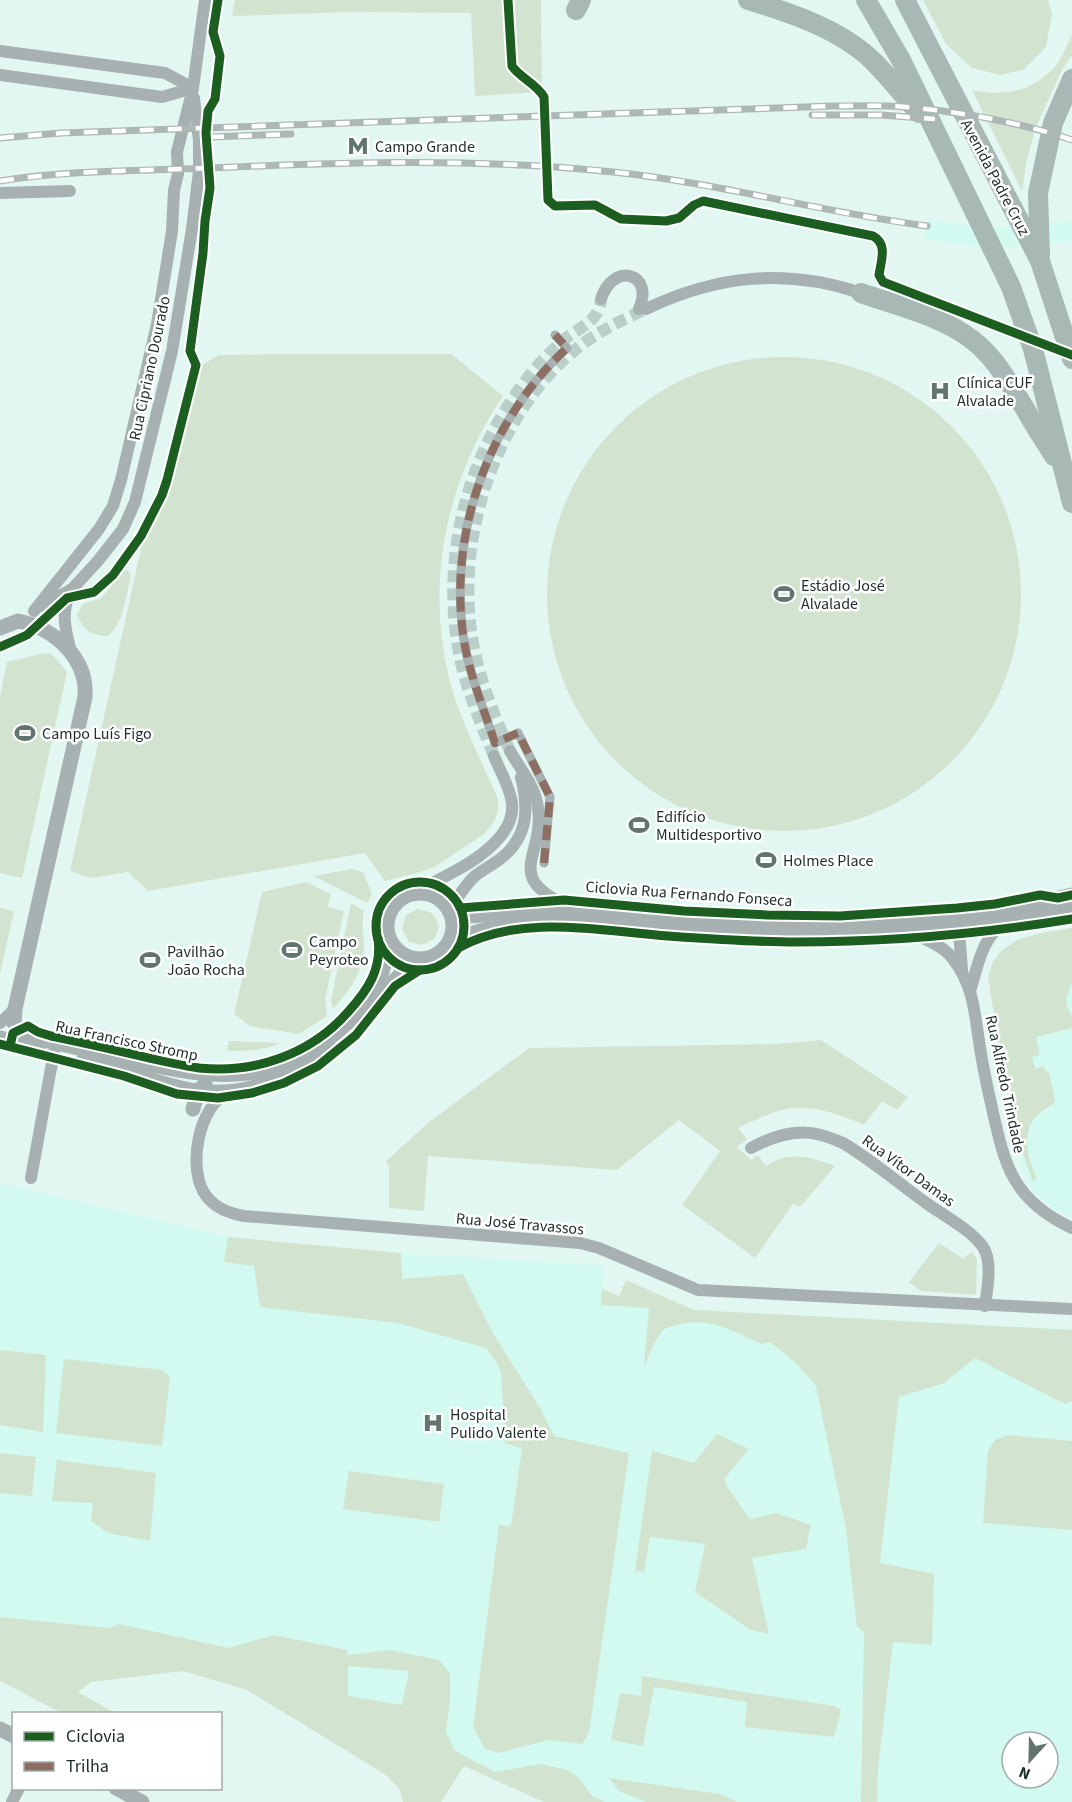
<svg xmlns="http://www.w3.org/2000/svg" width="1072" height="1802" font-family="'Source Sans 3',sans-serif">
<rect width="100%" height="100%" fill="#e3f7f2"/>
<g fill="#d2faf0" fill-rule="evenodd">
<path d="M928 220 972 226 1007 227 1072 221V241L1007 247 971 246 925 239Z"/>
<path d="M1072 930V1218L1052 1208 1034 1191 1023 1173 989 978Z"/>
<path d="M0 1183 262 1245 601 1265 604 1272 601 1305 1072 1329V1802H544L464 1766 442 1801 192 1649 111 1628 0 1617ZM1012 1742H1048V1778H1012Z"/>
</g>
<g fill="#d2e4d0" fill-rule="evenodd">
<path d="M235 0H541L542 92 475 96 471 13 352 12 232 16Z"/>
<path d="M923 0H1048L1052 14 1046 47 1023 70 1000 75 972 68 946 44Z"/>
<path d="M1072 35V55L1063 68 1036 127 1027 159 1022 191 972 90C1004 97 1034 92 1057 64 1063 56 1067 44 1072 35Z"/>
<path d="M292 354H451L503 396C442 486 422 598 456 702 468 735 484 767 498 799V811L494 822 484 834 436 866 420 872 385 881 365 853 148 891 128 872 91 878 70 871 142 544 165 498 200 366 219 355Z"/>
<circle cx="784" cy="594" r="237"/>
<path d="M126 569 131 574C126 595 125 621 108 636 92 636 83 630 77 615L82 605 101 598Z"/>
<path d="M44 653 52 654 67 672 22 878 0 873V696L7 662Z"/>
<path d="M352 869 363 872 372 894 367 903 313 876Z"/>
<path d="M306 882 331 894 328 907 344 911 325 999 327 1016 299 1034 250 1026 234 1014 262 892Z"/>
<path d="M351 903 364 911C361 924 364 935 364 948 363 973 349 991 333 1009L331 1000Z"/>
<path d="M0 908 14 911 0 974Z"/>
<path d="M418 909 432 913 439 925 435 939 422 945 409 942 402 929 406 915Z"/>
<path d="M1072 928V983L1066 998 1067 1006 1072 1016V1028L1036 1037 1040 1055 1032 1057 1035 1069 1044 1066 1046 1072 1049 1071 1055 1102C1049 1107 1040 1112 1035 1118 1021 1135 1028 1160 1037 1178L1033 1182 1022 1152 998 1041 988 976 993 962 1001 951 1019 939 1041 933Z"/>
<path d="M821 1040 908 1097 897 1110 882 1101 864 1125C838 1114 810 1103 782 1110 767 1114 752 1122 738 1128L747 1139 737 1147 751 1160 758 1155 766 1166C787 1150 813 1157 835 1166L800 1207 793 1204 755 1258 682 1205 720 1151 679 1120 617 1170 428 1156 424 1211 389 1208V1167L386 1161 429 1122 529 1048 778 1044Z"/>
<path d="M229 1041 280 1043C264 1051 245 1051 227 1051Z"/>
<path d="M228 1237 401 1253 402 1279 463 1274 493 1333 540 1408 554 1436 629 1453 589 1733 582 1744 549 1740 498 1753 485 1749 473 1727 499 1525 511 1526 522 1448 505 1443 501 1373 497 1363 486 1348 398 1323 260 1307 254 1266 224 1262Z"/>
<path d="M939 1243 963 1259 972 1251 977 1260 976 1295 921 1291 909 1282Z"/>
<path d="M626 1280 694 1310 1072 1330V1401L1065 1404 975 1358 944 1383 899 1397 880 1563 934 1574 932 1645 893 1642 878 1768 877 1802H861L864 1632 857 1627 846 1529 816 1386 798 1365 770 1342 762 1344C733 1332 712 1317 681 1324 676 1325 667 1327 663 1330 656 1337 647 1359 644 1368L649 1308 601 1305 602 1289 619 1296Z"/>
<path d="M0 1350 46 1355 43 1432 0 1425Z"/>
<path d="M64 1359 162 1370 170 1377 162 1446 56 1433Z"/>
<path d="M717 1434 749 1449 724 1479 728 1488 750 1519 776 1513 811 1525 806 1549 752 1558 769 1634 751 1630 695 1592 705 1544 650 1537 644 1572 635 1571 652 1451 694 1463Z"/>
<path d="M1008 1435 1072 1441V1530L983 1523 988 1451 995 1440Z"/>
<path d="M0 1453 36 1457 32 1496 0 1493Z"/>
<path d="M57 1460 156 1473 150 1541 108 1533 91 1521 93 1503 52 1501Z"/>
<path d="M349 1471 444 1484 439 1522 343 1509Z"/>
<path d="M0 1617 110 1628 119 1624 229 1648 274 1635 347 1650 348 1655 390 1650 439 1660 450 1673V1699L446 1732 455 1751 495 1772 540 1764 567 1770 578 1777 592 1796 605 1802H544L464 1766 441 1802H403L399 1788 386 1775 247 1690 183 1671 91 1682 78 1692 115 1713H62L0 1681ZM348 1666 409 1671 402 1705 348 1696Z"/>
<path d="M642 1676 835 1706 841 1710 834 1737 745 1727 747 1702 654 1687 643 1746 611 1740 620 1693 641 1696Z"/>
<path d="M609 1778 720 1794 737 1802H646L619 1791Z"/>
</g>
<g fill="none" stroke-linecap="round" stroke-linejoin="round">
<g stroke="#bbcfca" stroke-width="12" stroke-dasharray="12 6" stroke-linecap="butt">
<path d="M510 751C494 715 480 681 473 643 454 542 494 416 575 350 595 333 622 320 646 309"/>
<path d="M494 756C483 729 472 703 464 675 435 566 466 447 540 363 548 355 557 345 566 338 581 327 600 320 601 299"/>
</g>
<path stroke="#a7b1b1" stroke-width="9" d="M544 863 550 797 518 733 495 743C483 707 468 671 463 634 449 529 490 419 567 348L555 335"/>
<g stroke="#a7b1b1" stroke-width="12">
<path d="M0 51 165 73 193 88"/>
<path d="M0 75 162 97 193 88"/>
<path d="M0 193 70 191"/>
<path d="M601 299C613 261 655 273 639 309"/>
<path d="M646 309C717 275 786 268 861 293"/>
<path d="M43 606 72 589 97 562 123 529 135 502 172 351 192 229 199 171V141L194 98"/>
<path d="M34 611 99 529 113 506 121 480 157 324 172 231 174 190 178 174 177 152 193 88 205 0"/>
<path d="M71 652C65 629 60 611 72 589"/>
<path d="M510 751C520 769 536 787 538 808 545 857 501 876 570 907"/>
<path d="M407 895C440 879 517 848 512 803 510 787 500 771 494 756"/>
<path d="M449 909C458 898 465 885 475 876 485 868 497 863 506 854 529 832 528 806 521 777"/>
<path d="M958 918 962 970"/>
<path d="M910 933C924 938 944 946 953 959 973 985 974 1009 979 1041 982 1063 987 1086 992 1108 1005 1167 1013 1200 1072 1228"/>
<path d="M971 988C978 964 983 935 1006 922"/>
<path d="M0 1023 15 1009"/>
<path d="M229 1092C198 1105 186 1171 207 1197 217 1209 229 1213 244 1216L580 1243 599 1248 698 1290 1072 1309"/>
<path d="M751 1148C773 1136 797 1128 821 1135 829 1137 836 1140 843 1143 873 1161 901 1185 929 1205 945 1216 972 1231 983 1247 993 1262 987 1289 985 1306"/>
<path d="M31 1178 54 1052"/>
<path d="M12 1802 19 1788"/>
</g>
<g stroke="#a7b1b1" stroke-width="15">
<path d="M0 628 18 621C54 628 88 658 85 697L15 1009 14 1023 23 1033 31 1037C65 1045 100 1053 134 1061 213 1079 270 1087 337 1032 359 1014 379 989 385 961 387 951 386 939 386 929"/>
<circle cx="420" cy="926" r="33"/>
<path d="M451 913 470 916 572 907 609 909 738 921 842 923 974 914 1008 910 1072 895"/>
<path d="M449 944C504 912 598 922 660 927 705 931 750 935 796 935 850 935 906 934 960 927 998 923 1034 914 1072 909"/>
<path d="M375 1000 401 974 426 960"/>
<path d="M0 1038 38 1047"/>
<path d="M84 1059C121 1069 158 1085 196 1091 245 1098 293 1077 331 1049"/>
<path d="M193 1109 198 1091 205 1085"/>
<path d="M0 1729 14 1736"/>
<path d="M116 1788 142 1802"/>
</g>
<g stroke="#a8b8b4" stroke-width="20">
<path d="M748 0C791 13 840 29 873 61 889 77 904 96 919 113"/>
<path d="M866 0 901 60 1011 287 1033 349 1072 503"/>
<path d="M905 0 1040 261 1072 359"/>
<path d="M576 10 581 0"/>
<path d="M1040 255 1038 193 1053 123 1072 79"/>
<path d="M861 293C895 305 934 314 964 334 994 353 1009 383 1027 412 1035 427 1045 441 1054 456"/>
</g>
<g stroke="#acb7b6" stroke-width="7">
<g id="rail">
<path d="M812 115H881L935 119"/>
<path d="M210 137 291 134"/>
<path d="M0 138 61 133 832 106C856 106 881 105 906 107 962 112 1019 122 1072 140"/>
<path d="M0 181C69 170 141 171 210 168 344 162 480 158 613 172 719 183 821 212 927 226"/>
</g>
</g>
<use href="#rail" stroke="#fff" stroke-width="4.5" stroke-dasharray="14" stroke-linecap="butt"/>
<path stroke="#8d6e63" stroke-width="8" stroke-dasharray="15 8" stroke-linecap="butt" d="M544 863 550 797 518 733 495 743C483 707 468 671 463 634 449 529 490 419 567 348L555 335"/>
<g stroke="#fff" stroke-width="13">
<g id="cycleway">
<path d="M508 0 512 66C520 78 536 83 544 97L548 200 555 206 595 205 621 219 666 221 679 218 694 205 703 201 873 236C888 244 881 261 879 275L883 282 1072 355"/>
<path d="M0 647 27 635 67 598 94 592 113 575 141 536 162 495 167 480 196 365 190 351 203 253 205 221 210 188 206 133 208 111 215 99 220 56 213 32 218 0"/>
<circle cx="420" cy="926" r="44"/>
<path d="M460 908 564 900 684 911 767 915 840 916 957 908 995 904 1040 895 1058 898 1072 895"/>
<path d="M458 948C521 913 600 931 668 936 711 939 753 942 796 942 889 942 980 934 1072 919"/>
<path d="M0 1044 124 1076 177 1094 218 1098 252 1093 284 1083 318 1066 356 1035 395 986 420 970"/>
<path d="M10 1046 13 1033 28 1026 38 1032 51 1036C80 1042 108 1048 136 1055 157 1060 178 1065 199 1068 255 1074 311 1054 348 1012 368 990 382 969 378 939"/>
</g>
</g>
<use href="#cycleway" stroke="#1b5e20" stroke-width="9"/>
</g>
<defs>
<g id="metro-bare" transform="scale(1.62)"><path d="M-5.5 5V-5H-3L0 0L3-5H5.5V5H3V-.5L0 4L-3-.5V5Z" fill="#627470" stroke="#fff" stroke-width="2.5" paint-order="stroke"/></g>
<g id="hospital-bare" transform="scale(1.62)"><path d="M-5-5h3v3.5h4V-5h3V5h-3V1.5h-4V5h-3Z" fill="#627470" stroke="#fff" stroke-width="2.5" paint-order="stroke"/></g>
<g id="stadium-bare" transform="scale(1.62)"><path d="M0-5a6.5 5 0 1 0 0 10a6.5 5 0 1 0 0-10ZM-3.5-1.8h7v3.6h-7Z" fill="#627470" stroke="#fff" stroke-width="2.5" paint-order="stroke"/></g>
</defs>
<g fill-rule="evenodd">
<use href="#metro-bare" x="358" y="146"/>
<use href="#hospital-bare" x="940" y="391"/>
<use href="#stadium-bare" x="784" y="594"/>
<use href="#stadium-bare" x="25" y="733"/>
<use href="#stadium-bare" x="639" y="825"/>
<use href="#stadium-bare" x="766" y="860"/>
<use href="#stadium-bare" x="292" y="950"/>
<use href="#stadium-bare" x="150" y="960"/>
<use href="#hospital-bare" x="433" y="1423"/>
</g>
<g text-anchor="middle" stroke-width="5" stroke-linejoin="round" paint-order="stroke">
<g font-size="16" fill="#1c2e2a" stroke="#fff" text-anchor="start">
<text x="375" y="152">Campo Grande</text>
<text x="957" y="388">Clínica CUF<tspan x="957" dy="18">Alvalade</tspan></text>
<text x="801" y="591">Estádio José<tspan x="801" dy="18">Alvalade</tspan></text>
<text x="42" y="739">Campo Luís Figo</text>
<text x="656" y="822">Edifício<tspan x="656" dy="18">Multidesportivo</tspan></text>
<text x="783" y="866">Holmes Place</text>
<text x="309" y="947">Campo<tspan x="309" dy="18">Peyroteo</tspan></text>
<text x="167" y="957">Pavilhão<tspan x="167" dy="18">João Rocha</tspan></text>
<text x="450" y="1420">Hospital<tspan x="450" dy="18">Pulido Valente</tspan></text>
</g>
<g font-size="16" fill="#1c2e2a" stroke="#fff">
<text transform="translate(996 177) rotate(62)" y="6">Avenida Padre Cruz</text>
<text transform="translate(149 368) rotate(-78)" y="6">Rua Cipriano Dourado</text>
<text transform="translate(689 893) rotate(4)" y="6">Ciclovia Rua Fernando Fonseca</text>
<text transform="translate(127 1040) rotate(12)" y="6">Rua Francisco Stromp</text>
<text transform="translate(1006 1084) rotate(78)" y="6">Rua Alfredo Trindade</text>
<text transform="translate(909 1170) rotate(36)" y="6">Rua Vítor Damas</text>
<text transform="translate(520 1223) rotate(5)" y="6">Rua José Travassos</text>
</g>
</g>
<rect x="12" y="1712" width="210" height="78" fill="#ffffff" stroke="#a4abaa" stroke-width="1.5"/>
<rect x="24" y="1732" width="30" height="9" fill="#1b5e20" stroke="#a4abaa" stroke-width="1.5"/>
<text x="66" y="1742" font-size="18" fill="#1c2e2a">Ciclovia</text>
<rect x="24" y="1762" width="30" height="9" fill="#8d6e63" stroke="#a4abaa" stroke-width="1.5"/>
<text x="66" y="1772" font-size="18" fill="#1c2e2a">Trilha</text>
<g transform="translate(1030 1760) rotate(202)"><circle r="28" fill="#ffffff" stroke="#a4abaa" stroke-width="1.5"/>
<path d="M0-4.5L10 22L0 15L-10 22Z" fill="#627470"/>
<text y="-9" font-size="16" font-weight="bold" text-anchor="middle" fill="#1c2e2a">N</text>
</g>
</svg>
